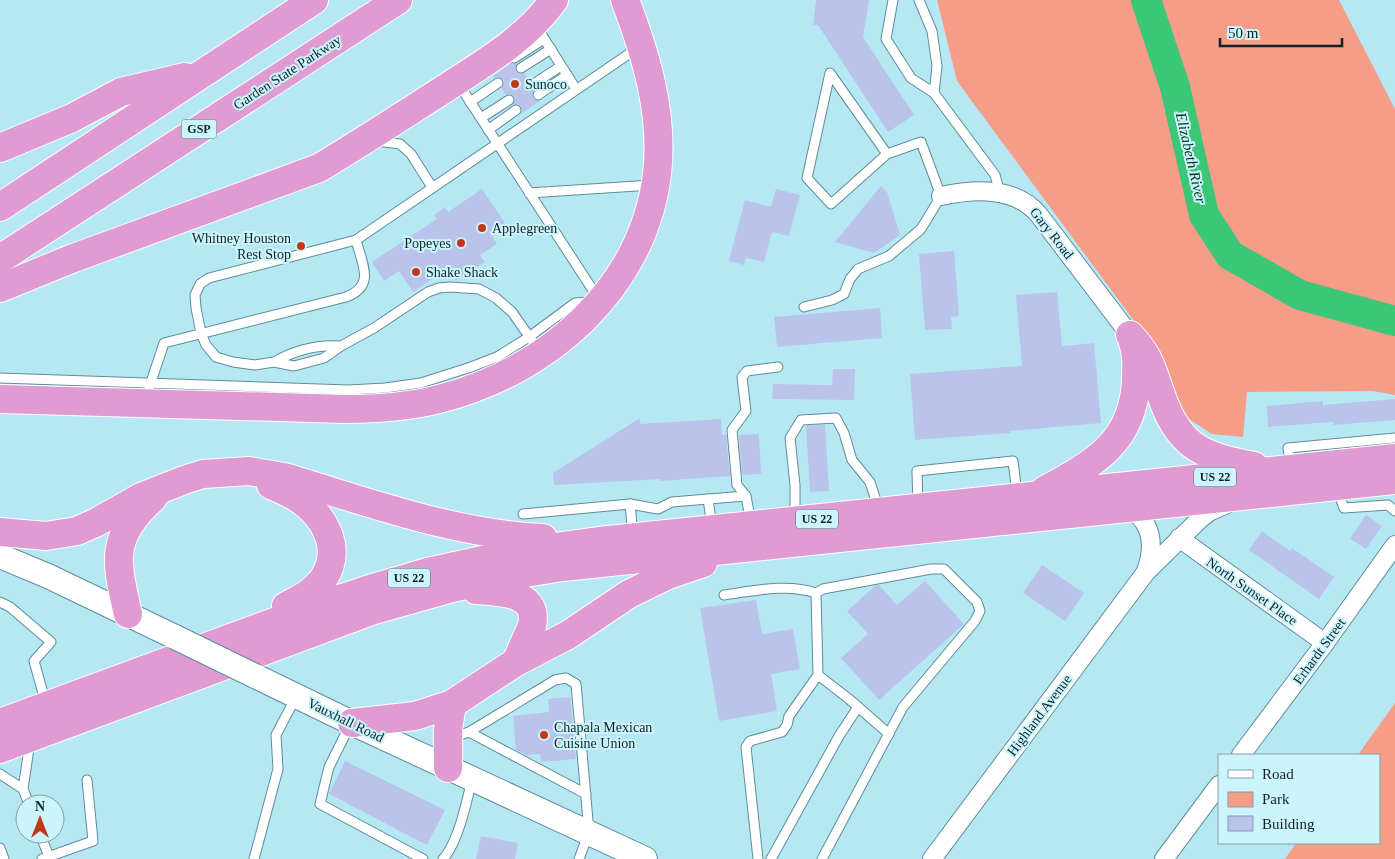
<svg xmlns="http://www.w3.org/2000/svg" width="1395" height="859" font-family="Georgia,serif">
<rect width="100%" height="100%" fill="#b6e8f4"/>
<g fill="#f69d88">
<path d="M937 0H1339L1395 109V395L1373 391 1247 392 1243 437 1212 434 1183 415 1154 348 957 81Z"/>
<path d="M1395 703V859H1285L1296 843H1379V755H1358Z"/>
</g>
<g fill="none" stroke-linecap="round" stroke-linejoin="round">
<path stroke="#3cc677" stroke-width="30" d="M1146 0 1175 87 1204 215 1230 255 1300 295 1395 321"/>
</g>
<g fill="#bac4ea">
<path d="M816 0H869L863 37 914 115 888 132 818 25H813Z"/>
<path d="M511 63 517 64 515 68 516 72 521 74 524 73 529 80 526 86 529 90 533 91 532 95 533 99 536 101 541 100 521 114 522 110 521 106 518 104 513 105 515 100 514 96 509 94 506 95 501 88 504 83 503 79 498 77 494 78 493 76Z"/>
<path d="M881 186 887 192 900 235 874 253 835 242Z"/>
<path d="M482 189 505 223 490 233 497 244 480 255 485 262 456 281 447 269 413 292 399 271 384 281 372 262 437 219 434 215 445 207 448 212Z"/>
<path d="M776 189 800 195 789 236 772 232 764 262 746 258 744 265 729 261 745 200 771 207Z"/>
<path d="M954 251 959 316 951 317 952 329 925 330 919 254Z"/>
<path d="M1057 292 1062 346 1094 343 1101 423 1010 431V433L915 440 910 374 1022 366 1016 295Z"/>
<path d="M880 308 882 338 777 347 774 317Z"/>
<path d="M833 369H855L854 400 772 399 773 384 832 385Z"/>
<path d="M1395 399V420L1334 425 1333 422 1268 427 1267 406 1323 401V405Z"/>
<path d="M640 418V424L721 419 722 435H726L730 476 660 481V479L554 485 553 473Z"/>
<path d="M825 425 829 491 810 492 806 426Z"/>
<path d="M759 434 761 474 742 475 739 435Z"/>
<path d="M1366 515 1382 526 1366 549 1350 539Z"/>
<path d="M1262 531 1290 551 1292 548 1334 577 1319 599 1249 550Z"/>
<path d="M1042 565 1084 593 1065 621 1023 593Z"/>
<path d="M925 581 964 624 879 700 841 658 868 634 847 611 875 586 879 585 897 605Z"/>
<path d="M756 600 762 634 793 629 800 669 771 674 777 711 719 721 700 608Z"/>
<path d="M570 697 576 759 541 762 540 754 526 755 516 750 513 716 549 712 548 699Z"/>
<path d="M345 761 445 810 427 845 329 794Z"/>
<path d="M481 836 518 843 515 859H476Z"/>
</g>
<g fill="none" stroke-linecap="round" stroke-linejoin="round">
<g stroke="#5d8d99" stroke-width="11">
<g id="lane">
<path d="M893 0 886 39 911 78 934 93 995 175 1000 193"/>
<path d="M919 0 932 31 937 66 934 93"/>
<path d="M536 26 576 89"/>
<path d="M514 58 544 39"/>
<path d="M521 68 551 49"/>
<path d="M458 83 598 298"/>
<path d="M532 85 561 66"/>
<path d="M538 95 567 75"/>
<path d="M470 102 498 83"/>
<path d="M481 118 509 100"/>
<path d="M488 130 516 110"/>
<path d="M377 141 400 144 411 154 432 187"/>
<path d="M529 193 652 185"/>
<path d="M804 307 832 300 844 294 850 279 858 269 889 256 921 229 941 196 921 142 887 154 831 204 807 178 830 73 887 154"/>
<path d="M540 352 512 312 496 298 479 289 450 287 439 288 428 292 374 328 341 346 324 358 294 366 274 362 255 365 233 362 216 357 206 345 201 333 196 308 195 295 200 284 209 278 356 240 639 47"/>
<path d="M274 362C295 350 316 344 341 346"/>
<path d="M0 378 348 390 385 388 421 383 471 367 497 357 529 337 575 303 590 302"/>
<path d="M149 388 164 343 346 297C376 286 362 264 356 240"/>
<path d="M1291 466 1288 448 1395 438"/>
<path d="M1337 489 1344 508 1388 505 1395 511"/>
<path d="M630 504 658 509 672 502 708 499"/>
<path d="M918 506 917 471 1013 461 1017 494"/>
<path d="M523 514 630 504 633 535"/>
<path d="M795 519V485L790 438 801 420 836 418 844 433 852 460 870 482 879 510"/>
<path d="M751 523 746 496 737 485 732 430 746 411 742 377 747 371 778 367"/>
<path d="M712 527 708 499 746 496"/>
<path d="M724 595C753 591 787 583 816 593"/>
<path d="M0 602 10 607 51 642 34 661 46 704"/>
<path d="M818 675 849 699 889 734"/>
<path d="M350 725 329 767 320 804 423 859"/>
<path d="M469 732 586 794"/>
<path d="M451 738 469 732 555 680 566 678 576 684 589 832 579 859"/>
<path d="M0 774 23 789"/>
<path d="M29 804 23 789 30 742"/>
<path d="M40 834 50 859"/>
<path d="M0 848 4 859"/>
<path d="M42 859 93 841 87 780"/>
<path d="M254 859 278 769 276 735 296 697"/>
<path d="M443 859C458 843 467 801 472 779"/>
<path d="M758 859 746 747 750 741 782 732 787 725 789 716 818 675 816 593 823 589 931 569H944L977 602 980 611 975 621 903 707 822 859"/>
<path d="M771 859 839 736 858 707"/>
</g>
</g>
<g stroke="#5d8d99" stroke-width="20">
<g id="street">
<path d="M941 196C974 189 1015 186 1039 215L1130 335"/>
<path d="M1127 507C1153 521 1155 546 1146 571"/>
<path d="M1179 538 1325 643"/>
<path d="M1241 755 1325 643 1395 545"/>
<path d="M932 859 1146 572 1200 519 1209 512 1229 503"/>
<path d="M1164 859 1219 785"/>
</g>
</g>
<g stroke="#5d8d99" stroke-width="26">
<g id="secondary">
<path d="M0 556 48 576 175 637"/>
<path d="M255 676 352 723 645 859"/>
</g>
</g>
<g stroke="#fff" stroke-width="30">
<g id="highway">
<path d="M0 148 72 118 121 92 185 77"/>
<path d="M0 207 314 0"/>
<path d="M0 259 398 0"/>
<path d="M0 288 71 259 319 168C359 144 399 118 438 93 479 66 525 41 554 0"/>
<path d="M1130 335C1149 356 1151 366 1160 392 1178 446 1200 456 1254 466"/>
<path d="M0 399 345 409C377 409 408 407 439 399 547 372 643 289 657 174 664 114 646 55 625 0"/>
<path d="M271 485C282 490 292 494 302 501 331 523 345 560 315 588 307 596 296 601 286 606"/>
<path d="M1045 490C1093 464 1133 443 1136 381 1136 369 1138 355 1133 343"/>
<path d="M0 532 46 536 77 531 97 522 141 497 184 480 203 474 249 471 284 477C369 502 453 534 543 538"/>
<path d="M476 590C500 592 539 591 532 626L516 662"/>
<path d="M128 614C116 562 109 537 153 498"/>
<path d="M0 723 315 607 370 589 428 572 487 559 547 548 599 541 1395 458"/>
<path d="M352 723 415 716 452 704 516 662 568 635 629 594 668 575 703 563"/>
<path d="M0 749 374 610 452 588 506 576 563 567 1395 480"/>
<path d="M448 768V729L452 704"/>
</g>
</g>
<use href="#lane" stroke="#fff" stroke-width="9"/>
<use href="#street" stroke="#fff" stroke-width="18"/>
<use href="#secondary" stroke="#fff" stroke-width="24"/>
<use href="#highway" stroke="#df9bd2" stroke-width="28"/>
<g stroke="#5d8d99" stroke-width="26" stroke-linecap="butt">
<path id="secondary-bridge" d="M175 637 255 676"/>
</g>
<use href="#secondary-bridge" stroke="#fff" stroke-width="24"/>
</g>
<g fill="#c13717" stroke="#ccf4fd" stroke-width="2">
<circle cx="515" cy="84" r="5"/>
<circle cx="482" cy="228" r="5"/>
<circle cx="461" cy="243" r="5"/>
<circle cx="301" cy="246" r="5"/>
<circle cx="416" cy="272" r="5"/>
<circle cx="544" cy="735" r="5"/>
</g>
<g text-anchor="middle" stroke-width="4" stroke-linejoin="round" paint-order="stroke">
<g fill="#ccf4fd" stroke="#486267" stroke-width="1">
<rect x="181.5" y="119.5" width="35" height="19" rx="4"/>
<rect x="1194" y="467.5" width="42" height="19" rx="4"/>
<rect x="796" y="509.5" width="42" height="19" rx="4"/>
<rect x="388" y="568.5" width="42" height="19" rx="4"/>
</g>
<g font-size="12" font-weight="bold" fill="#0f2327">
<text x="199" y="133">GSP</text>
<text x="1215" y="481">US 22</text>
<text x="817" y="523">US 22</text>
<text x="409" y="582">US 22</text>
</g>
<g font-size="14" fill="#0f2327" stroke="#ccf4fd">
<text transform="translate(287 72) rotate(-33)" y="5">Garden State Parkway</text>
<text transform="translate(1052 233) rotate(52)" y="5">Gary Road</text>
<text transform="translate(1252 591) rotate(35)" y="5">North Sunset Place</text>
<text transform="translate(1319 651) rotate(-54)" y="5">Erhardt Street</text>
<text transform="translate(1039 715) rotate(-53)" y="5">Highland Avenue</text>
<text transform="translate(346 720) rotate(26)" y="5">Vauxhall Road</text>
</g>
<g font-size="14" fill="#0f2327" stroke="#ccf4fd" text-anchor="start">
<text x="525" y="89">Sunoco</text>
<text x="492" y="233">Applegreen</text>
<text x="291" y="243" text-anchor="end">Whitney Houston<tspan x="291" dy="16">Rest Stop</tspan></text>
<text x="451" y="248" text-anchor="end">Popeyes</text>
<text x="426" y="277">Shake Shack</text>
<text x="554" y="732">Chapala Mexican<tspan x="554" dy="16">Cuisine Union</tspan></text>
</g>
<g font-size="15" font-style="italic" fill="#003719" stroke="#ccf4fd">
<text transform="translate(1191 158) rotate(77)" y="5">Elizabeth River</text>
</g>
</g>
<rect x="1218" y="754" width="162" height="90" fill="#ccf4fd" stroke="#80a0a7"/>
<rect x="1228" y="770" width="25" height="8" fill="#ffffff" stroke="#80a0a7"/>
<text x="1262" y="779" font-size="15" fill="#0f2327">Road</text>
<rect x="1228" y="792" width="25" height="15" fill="#f69d88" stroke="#80a0a7"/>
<text x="1262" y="804" font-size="15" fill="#0f2327">Park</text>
<rect x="1228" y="816" width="25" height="15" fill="#bac4ea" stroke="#80a0a7"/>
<text x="1262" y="829" font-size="15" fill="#0f2327">Building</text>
<g transform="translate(40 819)"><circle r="24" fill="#ccf4fd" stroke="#80a0a7"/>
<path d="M0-4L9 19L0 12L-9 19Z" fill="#c13717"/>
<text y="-8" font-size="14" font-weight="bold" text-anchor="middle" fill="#0f2327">N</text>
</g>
<path d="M1220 38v8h122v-8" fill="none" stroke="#0f2327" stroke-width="2.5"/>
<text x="1228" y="38" font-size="15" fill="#0f2327" stroke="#ccf4fd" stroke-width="4" paint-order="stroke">50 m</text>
</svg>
